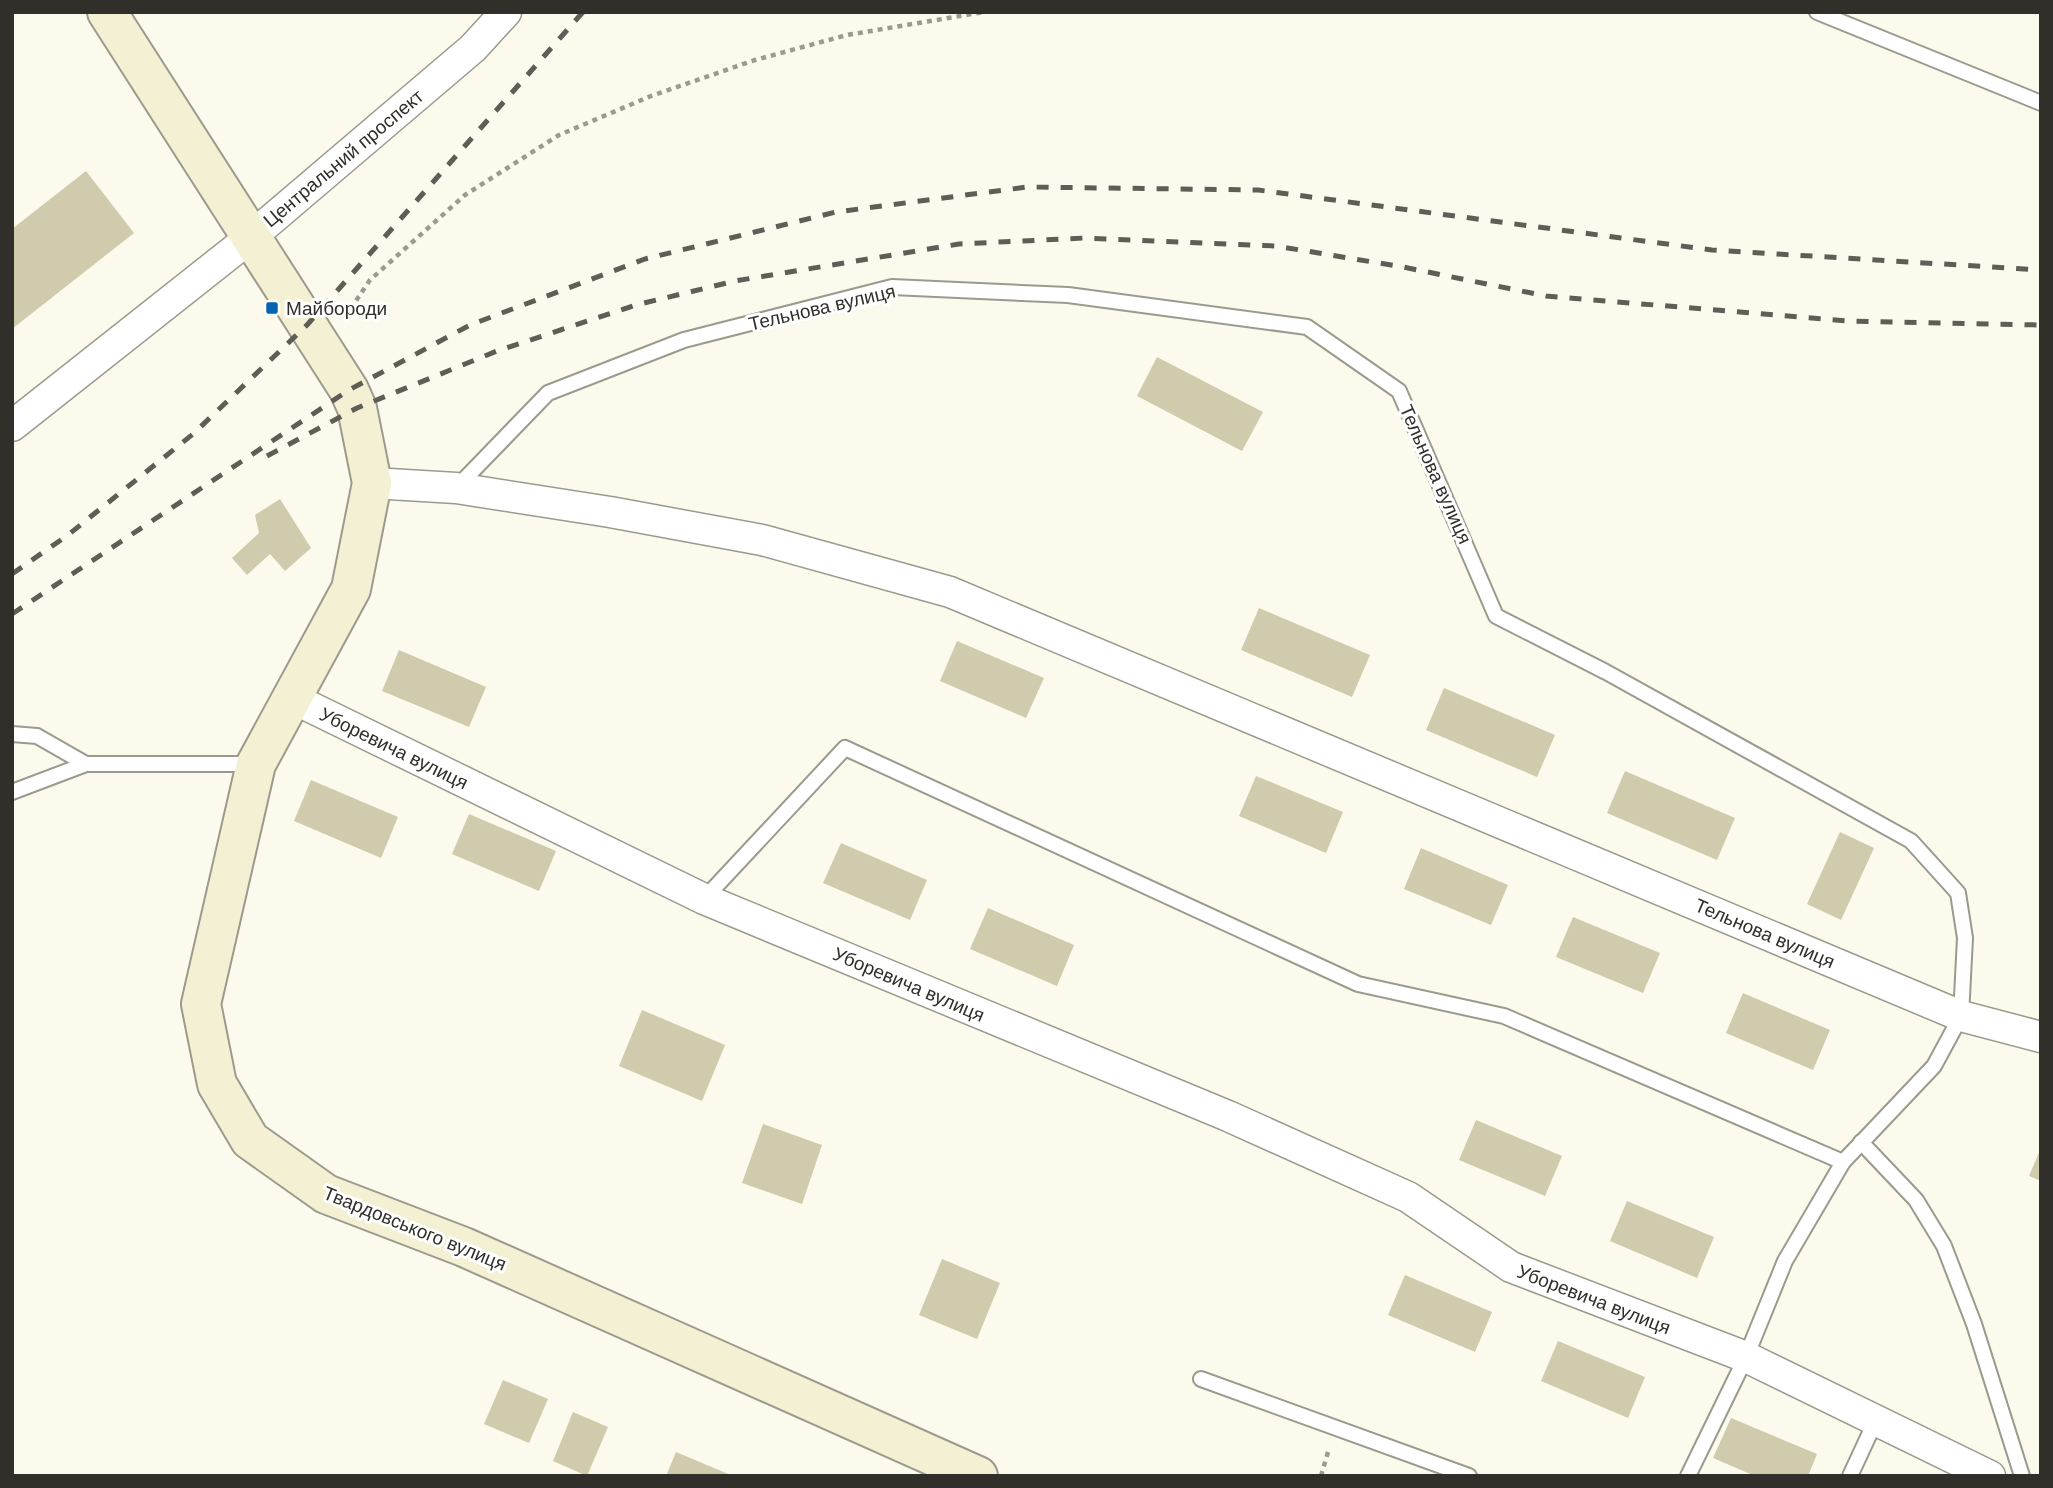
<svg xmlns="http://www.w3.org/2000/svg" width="2053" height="1488" font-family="Helvetica,sans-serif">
<rect width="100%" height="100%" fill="#fcfaec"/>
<g fill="#cfcbac">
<path d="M86 171 134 233 12 329V229Z"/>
<path d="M1157 357 1263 412 1242 451 1137 396Z"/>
<path d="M280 499 311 548 285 571 270 554 247 575 232 558 259 533 255 515Z"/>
<path d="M1259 608 1370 655 1352 697 1241 650Z"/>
<path d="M957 641 1044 678 1026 718 940 681Z"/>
<path d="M399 650 486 687 469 727 382 691Z"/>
<path d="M1444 688 1555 735 1537 777 1426 730Z"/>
<path d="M1625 771 1735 818 1717 860 1607 813Z"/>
<path d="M1256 776 1343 812 1326 853 1239 816Z"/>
<path d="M311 780 398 817 381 858 294 821Z"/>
<path d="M469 814 556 851 539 891 452 854Z"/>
<path d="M1840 832 1874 848 1841 920 1807 904Z"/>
<path d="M841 843 927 880 910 920 823 883Z"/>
<path d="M1421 848 1508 885 1491 925 1404 889Z"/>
<path d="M988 908 1074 945 1057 986 970 949Z"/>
<path d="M1573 917 1660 953 1643 993 1556 957Z"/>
<path d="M1743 993 1830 1030 1813 1070 1726 1033Z"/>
<path d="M642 1010 725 1045 702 1101 619 1066Z"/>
<path d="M1476 1120 1562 1156 1545 1196 1459 1160Z"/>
<path d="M763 1124 822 1145 802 1204 742 1183Z"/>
<path d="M2041 1148V1181L2029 1176Z"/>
<path d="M1627 1201 1714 1237 1697 1278 1610 1241Z"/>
<path d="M942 1259 1000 1283 977 1339 919 1315Z"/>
<path d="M1405 1275 1492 1312 1475 1352 1388 1315Z"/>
<path d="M1558 1341 1645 1377 1628 1418 1541 1381Z"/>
<path d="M503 1380 548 1399 529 1443 484 1424Z"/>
<path d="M573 1412 608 1427 587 1476 553 1461Z"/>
<path d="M1731 1418 1817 1454 1808 1476H1755L1713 1458Z"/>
<path d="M676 1452 733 1476H666Z"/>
</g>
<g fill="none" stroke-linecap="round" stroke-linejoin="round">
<g stroke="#9c9a8d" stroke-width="18">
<g id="service">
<path d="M1817 12 2041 103"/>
<path d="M456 488 548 393 684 340 892 287 1068 295 1307 327 1399 391 1496 616 1606 672 1911 841 1958 893 1965 938 1961 1016 1934 1066 1843 1162 1785 1261 1746 1357 1688 1476"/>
<path d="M12 734 37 736 86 764"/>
<path d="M12 792 86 764H255"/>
<path d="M704 899 845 748 1358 984 1504 1016 1843 1162"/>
<path d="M1861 1142 1916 1200 1944 1246 1974 1324 2022 1476"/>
<path d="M1201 1379 1469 1476"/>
<path d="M1850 1476 1876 1420"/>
</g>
</g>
<g stroke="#9c9a8d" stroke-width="33">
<g id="minor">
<path d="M12 426 251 237 473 48 506 12"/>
<path d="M372 483 456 488 610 512 762 540 950 592 1961 1016 2041 1037"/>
<path d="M292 698 704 899 1228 1116 1408 1197 1511 1267 1746 1357 1990 1476"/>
</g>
</g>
<g stroke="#9c9a8d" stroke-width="42">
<path id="secondary" d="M107 12 349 390 357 408 372 483 351 589 256 764 201 1004 217 1084 250 1140 326 1194 464 1247 978 1476"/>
</g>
<g stroke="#9b9a90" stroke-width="4.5" stroke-dasharray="5 5" stroke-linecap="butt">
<path d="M345 317 370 280 465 195 559 135 651 96 755 60 847 35 984 12"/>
<path d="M1321 1476 1328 1452"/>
</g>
<use href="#service" stroke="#fff" stroke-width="14"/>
<use href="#minor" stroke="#fff" stroke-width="30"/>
<use href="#secondary" stroke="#f4f0d3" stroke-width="38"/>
<g stroke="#5e5d56" stroke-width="5" stroke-dasharray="12 12" stroke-linecap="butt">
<path d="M267 456 357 408 497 351 636 305 735 281 959 244 1085 238 1276 246 1403 267 1546 296 1848 321 2041 325"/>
<path d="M12 574 68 535 193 434 307 325 583 12"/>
<path d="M12 614 349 390 470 325 645 259 836 212 1027 187 1258 190 1712 250 2041 270"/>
</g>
</g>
<rect fill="#0563b0" stroke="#fff" stroke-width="2.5" x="265" y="301" width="14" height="14" rx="3.5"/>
<g text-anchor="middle" stroke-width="6" stroke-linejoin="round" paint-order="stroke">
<g font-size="19" fill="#302f2a" stroke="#fff">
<text transform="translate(343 158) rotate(-40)" y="7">Центральний проспект</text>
<text transform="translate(822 307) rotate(-13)" y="7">Тельнова вулиця</text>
<text transform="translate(1436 474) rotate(66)" y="7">Тельнова вулиця</text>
<text transform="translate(394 748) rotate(26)" y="7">Уборевича вулиця</text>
<text transform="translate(1765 933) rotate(23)" y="7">Тельнова вулиця</text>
<text transform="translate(909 984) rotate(23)" y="7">Уборевича вулиця</text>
<text transform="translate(415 1228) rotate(22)" y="7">Твардовського вулиця</text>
<text transform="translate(1594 1299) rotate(21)" y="7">Уборевича вулиця</text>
</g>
<g font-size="19" fill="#302f2a" stroke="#fff" text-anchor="start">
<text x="286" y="315">Майбороди</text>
</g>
</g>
<rect width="2053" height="1488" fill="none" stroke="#302f2a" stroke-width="28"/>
</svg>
